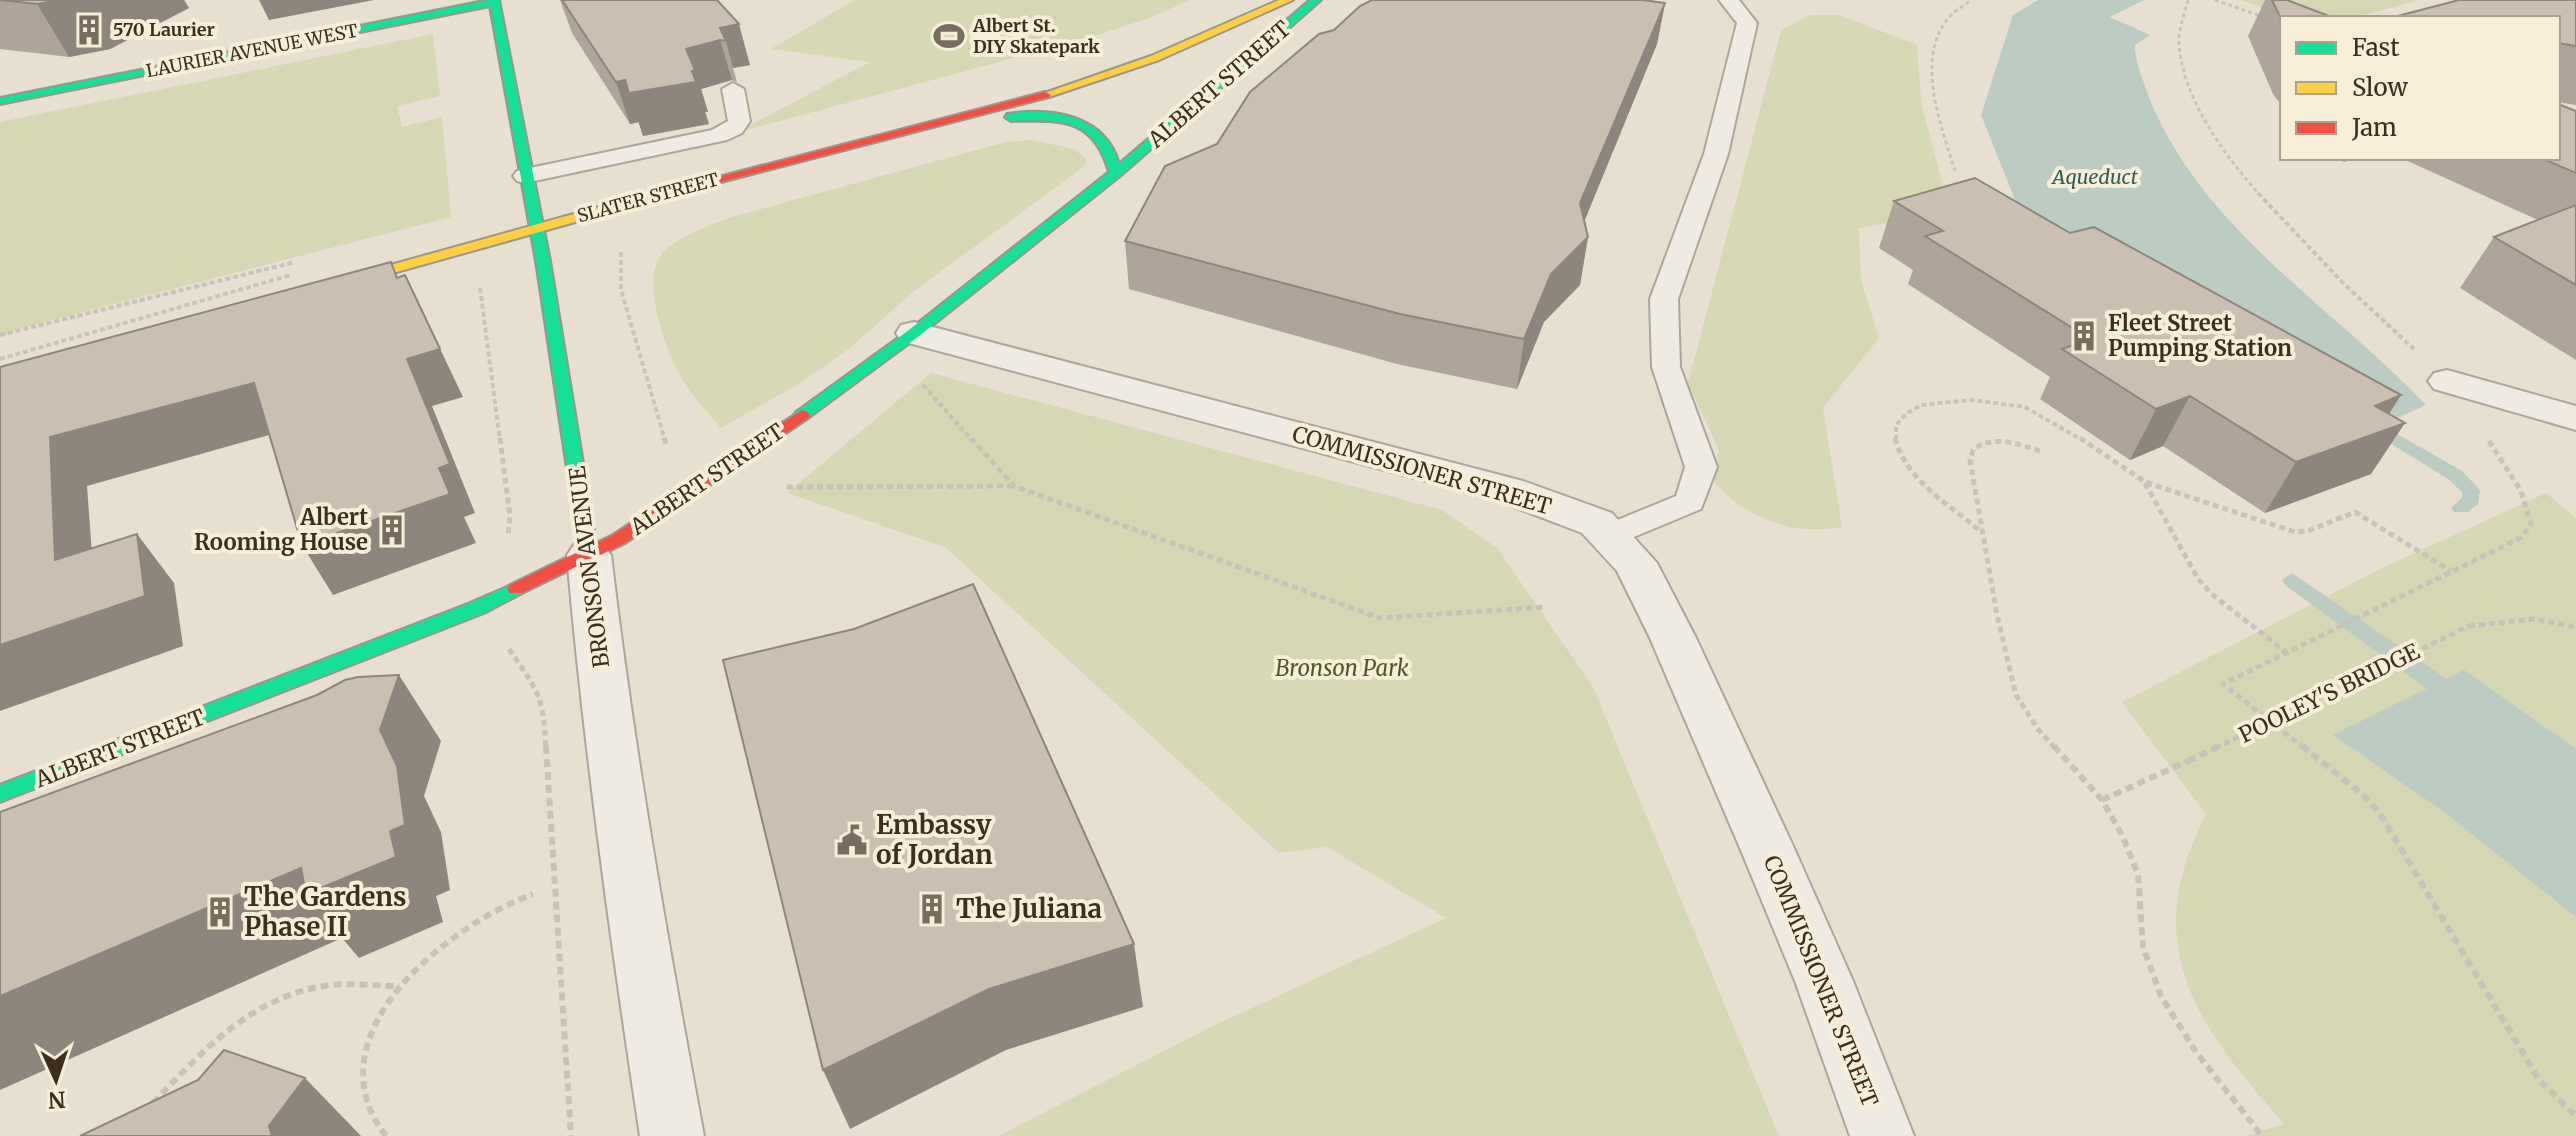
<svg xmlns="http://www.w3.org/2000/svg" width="2576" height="1136" font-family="Merriweather,serif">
<rect width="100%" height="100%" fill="#e7e0d1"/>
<g fill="#d6d7b3">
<path d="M855 0H1190L1149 18 1085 39 735 133 870 62 771 49Z"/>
<path d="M2241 0H2420L2353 18 2269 10Z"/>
<path d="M1810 15H1840L1917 45 1921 101 1946 199 1944 213 1859 228 1861 280 1879 338 1823 408 1842 527C1794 536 1746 519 1714 482L1719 450 1688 383 1781 30Z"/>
<path d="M433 34 440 96 397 106 402 127 442 117 451 217 20 328 0 337V122Z"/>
<path d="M1032 140 1074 149 1086 159 1085 166 914 291 850 348 802 382 721 428C707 411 690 394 679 374 665 346 641 282 661 255 673 238 713 224 732 217L1006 142Z"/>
<path d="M931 373 1442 510 1497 548 1593 687 1779 1136H998L1213 1026 1446 918 1327 847 1279 853 945 547 787 493Z"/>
<path d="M2546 493 2576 518V1136H2244L2284 1124C2196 1024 2138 948 2206 814L2122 702 2384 567Z"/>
</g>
<g fill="#bcccc2">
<path d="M2038 0H2144L2110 17 2150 35 2135 45C2135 62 2142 76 2147 92 2198 227 2331 305 2426 405L2369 431 2029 235 1981 115 2013 15Z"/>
<path d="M2464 670 2576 749V917L2444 812 2333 735Z"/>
</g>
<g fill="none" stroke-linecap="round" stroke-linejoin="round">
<g fill="#bcccc2" fill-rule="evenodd">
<path d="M2378 423 2462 471 2480 490 2478 504 2468 512H2454L2451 508 2462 498V492L2448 479 2372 432 2369 428 2372 424Z"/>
<path d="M2292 573 2445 678 2448 684 2445 690H2429L2285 585 2282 580Z"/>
</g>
<g stroke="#ada599" stroke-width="4">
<g id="lane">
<path d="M1719 0H1739L1757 23 1728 154 1678 299 1680 367 1717 467 1701 509 1610 547 1598 544 1593 536 1598 528 1676 496 1685 467 1652 367 1650 299 1704 154 1737 23Z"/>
<path d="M733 83 744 89 750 121 742 133 727 140 525 183 517 181 513 176 517 171 525 169 712 130 728 121 722 89Z"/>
</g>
</g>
<g stroke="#ada599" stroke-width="4">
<g id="street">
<path d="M914 322 1523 481 1612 513 1657 563 1696 638 1794 848 1853 981 1914 1136H1850L1795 981 1740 848 1650 638 1617 571 1582 533 1493 499 901 341 896 333 901 325Z"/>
<path d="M2447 370 2576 406V430L2434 389 2428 381 2434 373Z"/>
<path d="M589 540 604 545 611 555C634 750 668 943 704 1136H640C611 943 584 750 567 555L574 545Z"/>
</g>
</g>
<g stroke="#9c958a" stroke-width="4">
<g id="fast">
<path d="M489 0H499L550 261 598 555 589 561 580 555 536 261 490 6 0 104V98Z"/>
<path d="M1310 0H1321L1120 176 919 336 808 418H796L794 415 796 412 909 330 1109 172C1093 117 1061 120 1011 121L1005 117 1007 114C1052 107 1105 115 1119 164Z"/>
<path d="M516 583 525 589 522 593 484 613 0 802V785L470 603Z"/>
</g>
</g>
<g stroke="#9c958a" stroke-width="4">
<g id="slow">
<path d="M1279 0H1293L1159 60 1049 97 1039 95 1151 56Z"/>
<path d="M667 188 673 192 672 195 343 287H333L331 284 333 281Z"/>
</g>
</g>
<g stroke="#9c958a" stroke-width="4">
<g id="jam">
<path d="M1045 92 1051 95 1049 97 667 196 661 192Z"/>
<path d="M802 410 808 412 810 415 808 418 625 543 522 593H510L507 589 510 585 613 535Z"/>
</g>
</g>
<g stroke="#c8c2b9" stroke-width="3" stroke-dasharray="4 3" stroke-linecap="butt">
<path d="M2188 0C2185 13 2178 30 2179 43 2182 98 2225 156 2260 195"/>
<path d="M2215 0 2261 16"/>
<path d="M1955 171C1941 125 1913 56 1951 15 1957 9 1965 5 1971 0"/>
</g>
<g stroke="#c8c2b9" stroke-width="4" stroke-dasharray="5 3" stroke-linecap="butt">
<path d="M2258 193 2343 283 2415 350"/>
<path d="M621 252V290L665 440"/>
<path d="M480 288 500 440"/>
<path d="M0 335 295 262"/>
<path d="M0 359 291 275"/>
<path d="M923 385 972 440"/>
<path d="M1896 440V425L1907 413 1921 405 1971 400 2025 407 2082 440"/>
</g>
<g stroke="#c8c2b9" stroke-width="5" stroke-dasharray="6 4" stroke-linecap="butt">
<path d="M500 438 510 516 508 536"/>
<path d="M664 438 667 447"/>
<path d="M971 438 1014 486 1380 618 1546 607"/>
<path d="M1895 438C1906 480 1947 503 1979 530"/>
<path d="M2080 438 2145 482 2295 532 2308 531 2355 512 2451 571"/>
<path d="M2040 451C2019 444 1992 434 1973 450L1970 460 1997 615 2016 695 2038 729 2055 748"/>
<path d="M2145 483 2198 579 2213 595 2287 653"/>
<path d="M787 487 1013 486"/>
<path d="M2469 626 2534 619 2576 627"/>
<path d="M509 649C539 692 543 696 546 748"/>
<path d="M2304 748 2223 684 2520 538 2531 525 2521 491 2489 441"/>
</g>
<g stroke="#c8c2b9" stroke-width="6" stroke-dasharray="8 5" stroke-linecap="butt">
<path d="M546 746 571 1136"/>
<path d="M2054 746 2102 800 2122 835 2138 874 2143 947 2161 996 2196 1052 2262 1136"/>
<path d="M2302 746 2361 793 2379 812 2539 1080 2576 1116"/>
<path d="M2102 800 2188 761"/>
<path d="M153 1103C201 1052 252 997 324 986 349 982 374 986 399 986"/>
<path d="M386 1136C308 1036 447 926 533 894"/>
</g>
<use href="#lane" fill="#efebe3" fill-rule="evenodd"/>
<use href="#street" fill="#efebe3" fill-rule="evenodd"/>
<use href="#fast" fill="#16e098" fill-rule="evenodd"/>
<use href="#slow" fill="#ffcf43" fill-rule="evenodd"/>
<use href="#jam" fill="#f24e42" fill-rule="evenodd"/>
<path stroke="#c8c2b9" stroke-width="5" stroke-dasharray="6 4" stroke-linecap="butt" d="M2215 748 2469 626"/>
<path stroke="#c8c2b9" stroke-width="6" stroke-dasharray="8 5" stroke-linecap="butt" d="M2188 761 2219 746"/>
</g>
<g fill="#afa499">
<path d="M0 0H184L189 8 110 49 69 57 0 49Z"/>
<path d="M560 0H717L750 65 733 68 737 82 732 80 701 89 708 112H705L709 124 643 136 639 122 630 124 572 33Z"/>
<path d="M2265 0H2287L2282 18V106L2273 94 2248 36Z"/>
<path d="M2576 0V105L2558 102V18Z"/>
<path d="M1665 3 1657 44 1584 221 1588 237 1580 285 1544 322 1517 389 1397 364 1129 289 1125 241 1217 144Z"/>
<path d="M2576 111V360L2460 288 2494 237 2538 220 2401 158H2558Z"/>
<path d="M1894 201 2070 233 2401 395 2389 414 2371 474 2265 513 2163 446 2130 460 2040 399 2050 377 1908 284 1913 270 1879 248Z"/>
</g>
<g fill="#8e867d">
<path d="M59 0H184L189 8 110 49 69 57 37 4Z"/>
<path d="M259 0H374L269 20Z"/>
<path d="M1665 3 1657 44 1573 249 1580 203Z"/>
<path d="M739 24 750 65 733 68 726 41 720 28Z"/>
<path d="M720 40 732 80 701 89 708 112H705L709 124 643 136 629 93 686 49Z"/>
<path d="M625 80 639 122 630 124 616 82Z"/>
<path d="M2345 158H2358L2343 162Z"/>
<path d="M1588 237 1580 285 1544 322 1517 389 1524 339 1551 274Z"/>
<path d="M405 275 463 397 432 406 475 513 464 517 476 543 333 595 302 545 439 468 407 359Z"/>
<path d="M254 383 283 431 87 486 96 609 55 560 50 437Z"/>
<path d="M2401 395 2376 434 2405 423 2371 474 2265 513 2296 462 2375 406Z"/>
<path d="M2190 396 2163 446 2130 460 2156 409Z"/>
<path d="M137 534 174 583 183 646 0 711V645Z"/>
<path d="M399 675 441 741 424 796 441 832 450 890 436 896 443 922 359 958 342 938 0 1090V996L390 831 380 730Z"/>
<path d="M1134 944 1143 1007 1006 1050 850 1129 823 1070 989 989Z"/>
<path d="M305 1078 361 1136H272L269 1126Z"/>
</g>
<g fill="#cbbfb2" stroke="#8e867d" stroke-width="2">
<path d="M0 0H59L37 4Z"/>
<path d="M562 0H717L739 24 720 28 726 41 720 40 686 49 695 70 692 71 696 82 629 93 625 80 616 82Z"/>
<path d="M1372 0H1643L1665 3 1580 203 1588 237 1551 274 1524 339 1400 314 1125 241 1165 166 1217 144 1250 92 1319 34 1334 30 1360 6Z"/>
<path d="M2272 0H2287L2334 18H2282V21Z"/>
<path d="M2459 0H2576V46L2558 43V18H2390Z"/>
<path d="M2558 104 2576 111V173L2541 158H2558Z"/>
<path d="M1975 178 2070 233 2094 227 2401 395 2375 406 2405 423 2296 462 2190 396 2156 409 2062 349 2090 339 1925 236 1943 231 1894 201Z"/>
<path d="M2576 205V285L2494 237Z"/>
<path d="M391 262 397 278 405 275 440 349 407 359 450 464 439 468 450 494 302 545 254 383 50 437 55 560 137 534 145 596 0 645V367Z"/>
<path d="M973 584 1134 944 989 989 823 1070 723 660 854 629Z"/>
<path d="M399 675 380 730 397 766 405 825 390 831 396 857 306 894 301 868 0 996V812L317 695 345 680 358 677Z"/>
<path d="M224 1050 305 1078 269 1126 272 1136H80L198 1080Z"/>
</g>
<defs>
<g id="building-bare" transform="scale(2.4)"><path d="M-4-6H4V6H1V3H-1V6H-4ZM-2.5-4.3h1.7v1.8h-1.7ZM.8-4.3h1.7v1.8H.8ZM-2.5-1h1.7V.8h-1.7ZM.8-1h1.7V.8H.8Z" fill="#786c5e" stroke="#f7eed8" stroke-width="2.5" paint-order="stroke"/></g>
<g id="stadium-bare" transform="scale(2.4)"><path d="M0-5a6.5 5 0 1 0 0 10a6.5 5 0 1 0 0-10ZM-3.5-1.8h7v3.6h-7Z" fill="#786c5e" stroke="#f7eed8" stroke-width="2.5" paint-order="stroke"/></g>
<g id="civic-bare" transform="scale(2.4)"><path d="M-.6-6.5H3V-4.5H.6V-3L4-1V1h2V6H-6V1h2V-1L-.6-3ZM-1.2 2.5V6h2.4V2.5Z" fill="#786c5e" stroke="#f7eed8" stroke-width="2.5" paint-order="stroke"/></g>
</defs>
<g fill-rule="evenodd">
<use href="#building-bare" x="89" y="30"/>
<use href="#stadium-bare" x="949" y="36"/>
<use href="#building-bare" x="2084" y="336"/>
<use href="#building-bare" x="392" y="530"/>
<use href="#civic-bare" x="852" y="840"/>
<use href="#building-bare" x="932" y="909"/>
<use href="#building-bare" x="220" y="912"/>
</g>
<g text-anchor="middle" stroke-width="8" stroke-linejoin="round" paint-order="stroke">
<g font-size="18" font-weight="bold" fill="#3d2e20" stroke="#f7eed8" text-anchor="start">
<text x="973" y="32">Albert St.<tspan x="973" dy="21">DIY Skatepark</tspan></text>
<text x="113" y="36">570 Laurier</text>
</g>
<g font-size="18" fill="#3d2e20" stroke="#f7eed8">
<text transform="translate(252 51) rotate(-11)" y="6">LAURIER AVENUE WEST</text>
<text transform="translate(648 198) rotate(-15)" y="6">SLATER STREET</text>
</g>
<g font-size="20" font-style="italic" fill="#2f5d5a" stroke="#f7eed8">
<text x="2095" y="184">Aqueduct</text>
</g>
<g font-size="22" fill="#3d2e20" stroke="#f7eed8">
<text transform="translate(1219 84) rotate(-41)" y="8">ALBERT STREET</text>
<text transform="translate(1422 470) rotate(16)" y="8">COMMISSIONER STREET</text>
<text transform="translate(707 479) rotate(-34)" y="8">ALBERT STREET</text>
<text transform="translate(589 567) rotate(-97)" y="8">BRONSON AVENUE</text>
<text transform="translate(2329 693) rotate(-26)" y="8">POOLEY'S BRIDGE</text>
<text transform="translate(120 748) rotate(-21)" y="8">ALBERT STREET</text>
<text transform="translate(1821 981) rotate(68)" y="8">COMMISSIONER STREET</text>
</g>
<g font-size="22" font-weight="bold" fill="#3d2e20" stroke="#f7eed8" text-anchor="start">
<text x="2108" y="331">Fleet Street<tspan x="2108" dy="25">Pumping Station</tspan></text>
<text x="368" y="525" text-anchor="end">Albert<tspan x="368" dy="25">Rooming House</tspan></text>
</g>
<g font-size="22" font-style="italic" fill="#4d5a26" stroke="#f7eed8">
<text x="1342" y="676">Bronson Park</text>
</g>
<g font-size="26" font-weight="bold" fill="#3d2e20" stroke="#f7eed8" text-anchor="start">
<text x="876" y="834">Embassy<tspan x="876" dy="30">of Jordan</tspan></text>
<text x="244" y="906">The Gardens<tspan x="244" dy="30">Phase II</tspan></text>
<text x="956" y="918">The Juliana</text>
</g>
</g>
<rect x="2280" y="16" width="280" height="144" fill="#f7eed8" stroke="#ada18e" stroke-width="2"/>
<rect x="2296" y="42" width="40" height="12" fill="#16e098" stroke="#ada18e" stroke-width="2"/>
<text x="2352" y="56" font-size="24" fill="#3d2e20">Fast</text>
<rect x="2296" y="82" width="40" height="12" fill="#ffcf43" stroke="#ada18e" stroke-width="2"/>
<text x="2352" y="96" font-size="24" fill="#3d2e20">Slow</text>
<rect x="2296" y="122" width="40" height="12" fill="#f24e42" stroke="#ada18e" stroke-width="2"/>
<text x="2352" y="136" font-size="24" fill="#3d2e20">Jam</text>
<g transform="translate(56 1080) rotate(177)" stroke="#f7eed8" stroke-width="6" paint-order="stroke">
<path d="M0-6L14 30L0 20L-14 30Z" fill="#3d2e20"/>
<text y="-12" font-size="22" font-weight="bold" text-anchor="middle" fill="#3d2e20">N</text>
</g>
</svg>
